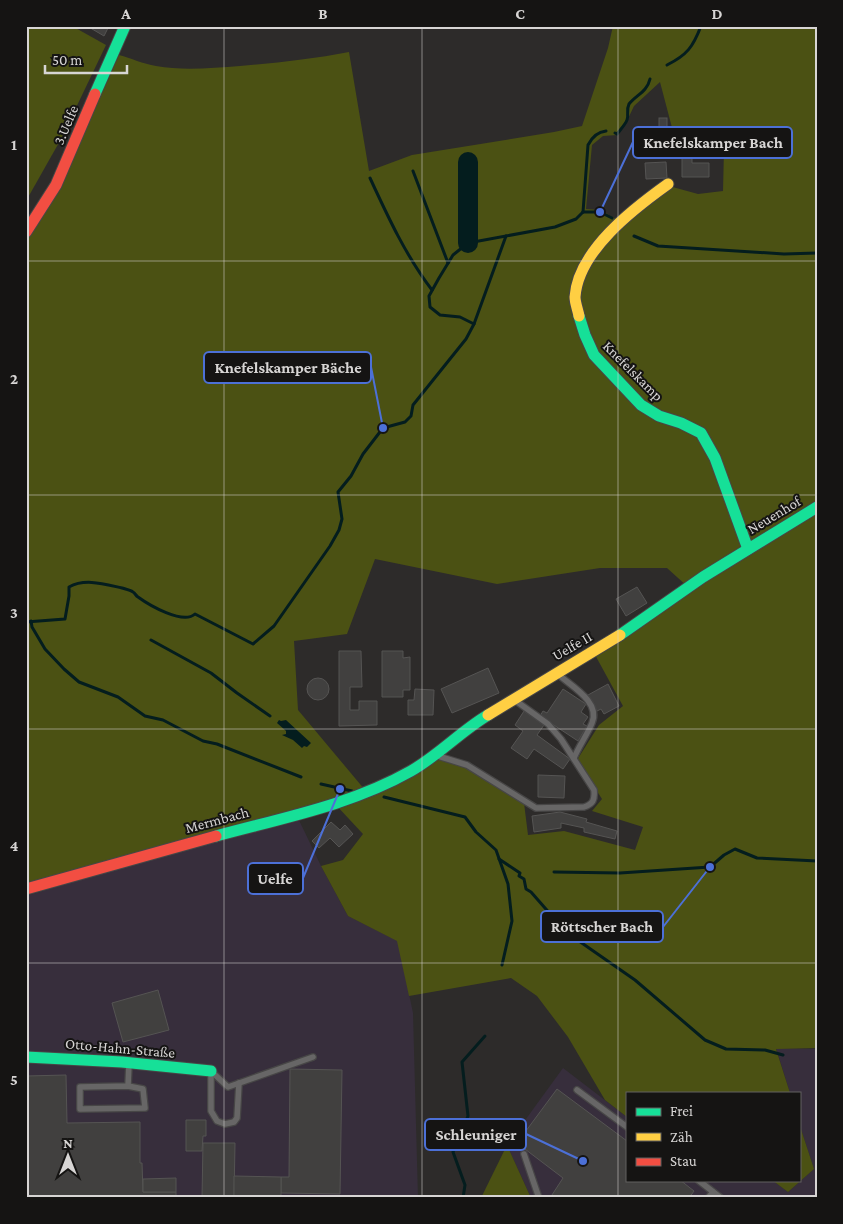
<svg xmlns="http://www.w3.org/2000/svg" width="843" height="1224" font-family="'Crimson Pro',serif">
<rect width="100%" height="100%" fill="#2d2b2a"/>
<g fill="#372e3c">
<path d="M297 816 321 866 348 916 398 941 413 1013 418 1198H26V896Z"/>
<path d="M776 1048 817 1049V1198H531L507 1145 563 1068 627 1117V1180H772L788 1192 814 1169 799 1123V1093H790Z"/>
</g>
<g fill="#4b5113">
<path d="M26 26H72L106 45 61 139 26 201Z"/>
<path d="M613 26H817V504L750 545 724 483 717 457 702 432 692 425 652 411 643 404 595 355 586 336 577 299 582 272C588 263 594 253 601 244 618 222 647 202 669 186L698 194 723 191 724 149 675 139 660 82 634 106 625 125 617 135 603 136 592 145 586 209 601 210 619 221 600 242 579 271 575 284 574 300 583 335 589 350 631 396 649 413C665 422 685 421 699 434 713 446 715 466 721 483 728 505 738 526 746 548L701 576 688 587 667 568H600L497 584 375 559 347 634 294 641 298 710 365 790 288 814 26 885V241L60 187 119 55C131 58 143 64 156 66 183 71 212 68 240 66 276 63 313 59 349 52L369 171 412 155 554 132 582 126 608 48Z"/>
<path d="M817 510V1048L776 1049 790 1093H627V1117L605 1100 568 1037 537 996 511 978 409 996 397 941 348 916 321 866 343 860 363 834 336 805 436 758 466 767 524 803 528 835 564 831 635 850 643 827 592 811 602 799 577 760 599 725 623 706 594 653Z"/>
<path d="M799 1123 814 1169 788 1192 772 1180H799Z"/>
<path d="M507 1145 531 1198H481Z"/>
</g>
<path fill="#041d1e" d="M279 720 281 721 286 720 311 743 307 747 304 746 302 748 293 740 282 735 286 734V731L277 723Z"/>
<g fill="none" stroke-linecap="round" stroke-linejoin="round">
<g stroke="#041d1e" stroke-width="3">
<path d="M667 65C687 55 693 47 701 26"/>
<path d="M615 133 617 134C620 130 625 125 627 120 629 115 626 110 629 104 636 95 647 92 650 79"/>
<path d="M413 171 448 263"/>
<path d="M370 178C388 217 406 256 432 290"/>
<path d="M583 212 588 145C592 137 597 132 606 131"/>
<path d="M583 212H600L612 218"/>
<path d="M634 236 658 246 784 254 817 253"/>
<path d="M474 324 506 236"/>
<path d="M31 621 32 627 45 649 64 669 79 682 118 697 145 716 163 720 203 741 217 744 301 777"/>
<path d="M26 622 65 619 69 596V587C85 578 104 584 122 588 125 589 130 590 133 592 135 593 136 596 138 597 149 605 183 625 195 614L253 644 274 626 330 546 339 530 342 519 338 492 351 476 363 454 383 428 405 422 411 416 413 405 466 339 474 324 460 317 440 315 430 307 429 296 439 278 453 255 468 243 555 227 576 219 583 212"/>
<path d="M151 640 211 673 237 693 270 716"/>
<path d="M321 784 352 791"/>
<path d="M384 797 465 817 476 832 496 850 508 884 512 921 502 965"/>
<path d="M499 859 520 873 519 876 524 879 526 889 531 892 566 932 635 980 705 1040 726 1049 765 1050 783 1055"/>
<path d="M554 872 620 873 710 867 724 855 735 849 757 858 817 861"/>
<path d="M463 1198 465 1185 453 1152 468 1116 462 1062 485 1036"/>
</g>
<path stroke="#041d1e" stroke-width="20" d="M468 243V162"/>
</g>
<g fill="#41403f" stroke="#555453">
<path d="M87 26H109L104 36Z"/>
<rect x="659" y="118" width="8" height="17"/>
<path d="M682 157H692V163H709V177H682Z"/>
<path d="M666 162 667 178 646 179 645 163Z"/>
<path d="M637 587 647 603 626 616 616 599Z"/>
<path d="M339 651H361L362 687H350V710H359V701H377V725L339 726Z"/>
<path d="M382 651H403V658L410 657V690H403V697H382Z"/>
<path d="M488 668 499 693 452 713 441 689Z"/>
<circle cx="318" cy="689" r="11"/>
<path d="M608 684 619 706 604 714 601 709 597 711 588 695Z"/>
<path d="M415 689 434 690 433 715H408V700H414Z"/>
<path d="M563 689 586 704 581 712 588 717 583 724 587 726 578 741 540 716 543 711 547 713Z"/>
<path d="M524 711 544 725 537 735 570 759 563 769 534 749 527 759 511 748 523 731 515 725Z"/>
<path d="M538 775 565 776 564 798 538 797Z"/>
<path d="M560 812 587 819 586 822 617 831 615 839 584 832V828L561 823V828L534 832 532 816Z"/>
<path d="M331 822 340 830 345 825 353 834 339 847 330 838 319 848 312 841Z"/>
<path d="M158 990 169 1030 123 1042 112 1003Z"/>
<path d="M290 1069 342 1070 340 1194 281 1193V1177H289Z"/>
<path d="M66 1075 67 1123 140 1122V1163H142L143 1192H176V1198L26 1197V1076Z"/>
<path d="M557 1089 627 1141V1180H680L694 1191 689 1198H550L563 1178 517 1143Z"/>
<path d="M186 1120H206V1136H203L202 1151H186Z"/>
<path d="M203 1143H235L234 1198H202Z"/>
<path d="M234 1176 281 1177V1198H234Z"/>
<path d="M176 1178V1192H143V1179Z"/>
</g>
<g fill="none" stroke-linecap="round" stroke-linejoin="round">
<g stroke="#474646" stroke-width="8">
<g id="lane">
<path d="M559 675C571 686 601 702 592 723 587 735 579 746 574 758"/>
<path d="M438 756 467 765 536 808 584 807C593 804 595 800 594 790L561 739 548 724 516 701"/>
<path d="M212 1072 228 1087 313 1057"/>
<path d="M211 1073V1111L217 1121 225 1124 234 1122 237 1118 239 1083"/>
<path d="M128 1086 80 1087V1109L145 1108 143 1089 128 1086 129 1064"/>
<path d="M577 1090 627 1127"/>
<path d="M524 1154 539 1198"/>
<path d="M698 1180 721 1198"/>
<path d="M708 1198 713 1192"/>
</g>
</g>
<g stroke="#474646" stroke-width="13">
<g id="fast">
<path d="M95 94 125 26"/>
<path d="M579 316 585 335 594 355 641 405 659 416 681 423 701 433 715 458 748 549"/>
<path d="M620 635 703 577 817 507"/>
<path d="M216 836C282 818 351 805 411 771 439 755 461 731 488 715"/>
<path d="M26 1057 122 1062 211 1071"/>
</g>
</g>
<g stroke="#474646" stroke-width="13">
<g id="slow">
<path d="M579 316C578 310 575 303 575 297 578 251 633 209 668 184"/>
<path d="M488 715 620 635"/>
</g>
</g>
<g stroke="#474646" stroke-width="13">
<g id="jam">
<path d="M26 232 56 185 95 94"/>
<path d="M26 889 216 836"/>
</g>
</g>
<use href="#lane" stroke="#676666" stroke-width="5.5"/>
<use href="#fast" stroke="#16e098" stroke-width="11"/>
<use href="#slow" stroke="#ffcf43" stroke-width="11"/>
<use href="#jam" stroke="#f24e42" stroke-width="11"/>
</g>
<path fill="none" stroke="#d7d5d4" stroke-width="1" stroke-opacity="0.55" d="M224 26V1198M422 26V1198M618 26V1198M26 261H817M26 495H817M26 729H817M26 963H817"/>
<g text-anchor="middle" stroke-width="4" stroke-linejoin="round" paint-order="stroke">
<g font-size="15" fill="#d7d5d4" stroke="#151413">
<text transform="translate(66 125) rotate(-67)" y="5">3.Uelfe</text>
<text transform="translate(633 371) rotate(45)" y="5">Knefelskamp</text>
<text transform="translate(774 515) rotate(-31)" y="5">Neuenhof</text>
<text transform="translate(572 646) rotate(-30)" y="5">Uelfe II</text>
<text transform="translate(217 820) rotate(-15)" y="5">Mermbach</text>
<text transform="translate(120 1048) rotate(5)" y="5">Otto-Hahn-Straße</text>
</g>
</g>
<path fill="none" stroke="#4c70d7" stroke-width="2" d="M600 212L633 142M383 428L371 367M340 789L303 878M710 867L663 927M583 1161L526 1134"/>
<g fill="#4c70d7" stroke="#151413" stroke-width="2">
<circle cx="600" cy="212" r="5"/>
<circle cx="383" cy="428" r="5"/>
<circle cx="340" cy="789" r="5"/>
<circle cx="710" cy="867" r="5"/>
<circle cx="583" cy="1161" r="5"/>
</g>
<g fill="#151413" stroke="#4c70d7" stroke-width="2">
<rect x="633" y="127" width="159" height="31" rx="5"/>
<rect x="204" y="352" width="167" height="31" rx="5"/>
<rect x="248" y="863" width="55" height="31" rx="5"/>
<rect x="541" y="911" width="122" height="31" rx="5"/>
<rect x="425" y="1119" width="101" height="31" rx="5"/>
</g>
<g font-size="16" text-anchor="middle" font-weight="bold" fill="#d7d5d4">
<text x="713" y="148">Knefelskamper Bach</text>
<text x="288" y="373">Knefelskamper Bäche</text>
<text x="275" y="884">Uelfe</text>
<text x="602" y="932">Röttscher Bach</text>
<text x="476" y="1140">Schleuniger</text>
</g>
<rect width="843" height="1224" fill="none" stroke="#151413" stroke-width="55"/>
<rect x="626" y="1092" width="175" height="90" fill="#151413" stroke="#636160"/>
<rect x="636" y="1108" width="25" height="8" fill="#16e098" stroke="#636160"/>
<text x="670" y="1116" font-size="15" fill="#d7d5d4">Frei</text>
<rect x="636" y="1133" width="25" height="8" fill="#ffcf43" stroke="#636160"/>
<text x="670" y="1142" font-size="15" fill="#d7d5d4">Zäh</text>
<rect x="636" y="1158" width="25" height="8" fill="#f24e42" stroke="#636160"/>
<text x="670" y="1166" font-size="15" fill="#d7d5d4">Stau</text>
<g transform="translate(68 1156)" stroke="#151413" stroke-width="4" paint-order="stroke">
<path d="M0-4L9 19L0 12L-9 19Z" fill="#d7d5d4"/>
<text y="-8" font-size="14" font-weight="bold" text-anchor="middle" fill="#d7d5d4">N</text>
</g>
<path d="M45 65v8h82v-8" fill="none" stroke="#d7d5d4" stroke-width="2.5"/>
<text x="52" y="65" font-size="15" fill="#d7d5d4" stroke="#151413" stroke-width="4" paint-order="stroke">50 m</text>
<rect x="28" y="28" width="788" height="1168" fill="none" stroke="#d7d5d4" stroke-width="2"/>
<g font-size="16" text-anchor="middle" font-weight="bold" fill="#d7d5d4">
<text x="126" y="19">A</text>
<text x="323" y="19">B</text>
<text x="520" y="19">C</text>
<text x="717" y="19">D</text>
<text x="14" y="150">1</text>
<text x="14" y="384">2</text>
<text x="14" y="618">3</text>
<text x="14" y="851">4</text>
<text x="14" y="1085">5</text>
</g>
</svg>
